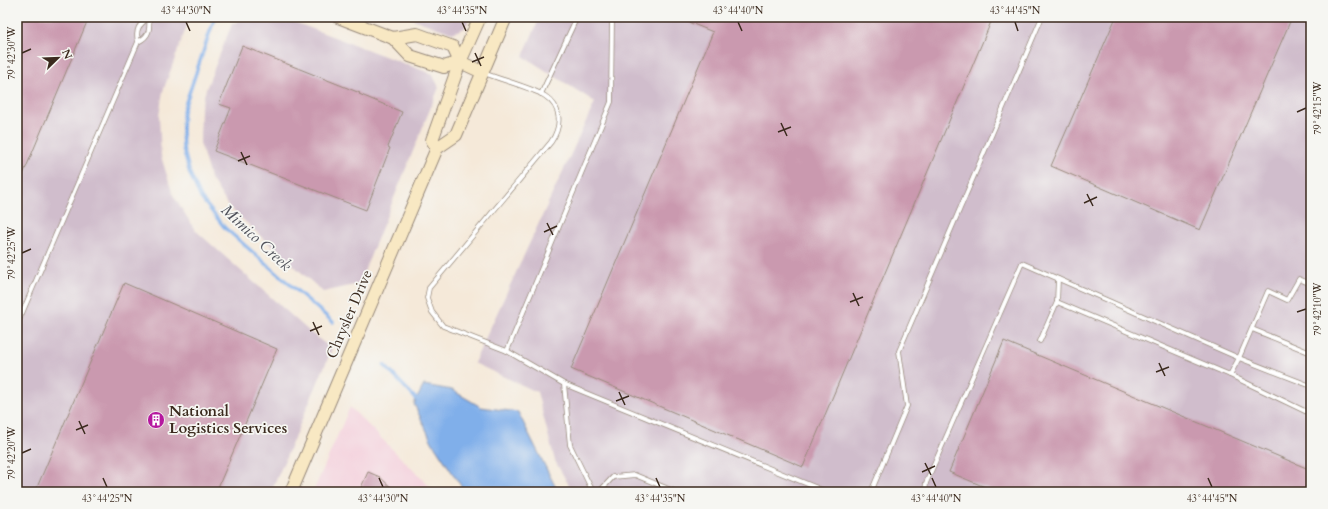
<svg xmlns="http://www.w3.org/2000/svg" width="1328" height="509" font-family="Cardo,serif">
<rect width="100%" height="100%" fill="#f6f6f2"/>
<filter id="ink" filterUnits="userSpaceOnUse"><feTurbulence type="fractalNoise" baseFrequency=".025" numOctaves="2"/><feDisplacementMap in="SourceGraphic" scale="8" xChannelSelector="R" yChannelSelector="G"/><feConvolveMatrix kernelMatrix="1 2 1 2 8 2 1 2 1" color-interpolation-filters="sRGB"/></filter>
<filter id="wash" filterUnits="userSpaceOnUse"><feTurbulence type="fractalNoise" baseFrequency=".012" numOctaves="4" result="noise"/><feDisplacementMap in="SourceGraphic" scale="16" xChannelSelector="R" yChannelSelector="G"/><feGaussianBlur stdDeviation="0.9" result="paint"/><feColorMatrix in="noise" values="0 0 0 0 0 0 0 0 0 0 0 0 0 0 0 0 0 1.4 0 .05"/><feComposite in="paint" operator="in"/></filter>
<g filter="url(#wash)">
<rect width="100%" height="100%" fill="#f5e9d9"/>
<path fill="#f4cfdc" d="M350 407 435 492H313Z"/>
<g fill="#d0bdcc">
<path d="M17 17H190L163 91 159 116 161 156 173 195 195 230 311 333 332 349 271 492H17Z"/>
<path d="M248 17H281L432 74 439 87 359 284 323 292 229 207 210 177 200 143 201 107 206 89 232 24Z"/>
<path d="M407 17H470L465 28 452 33Z"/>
<path d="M540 17H1311V492H573L555 461 537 392 474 363 595 102 523 56Z"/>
</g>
<path fill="#80afea" stroke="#5e6c84" d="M424 385 452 390 481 407 518 412 558 492H465L432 442 414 404Z"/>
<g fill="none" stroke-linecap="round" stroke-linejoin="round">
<g stroke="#80afea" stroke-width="3.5">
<path d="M215 17 183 111 182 130 183 148 190 174 201 198 225 228 333 322"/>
<path d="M384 365 419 402"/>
</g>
</g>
<g id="blocks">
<g fill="#ca99af">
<path d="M17 17H89L17 189Z"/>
<path d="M676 17H993L803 467 571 369 713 32Z"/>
<path d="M1116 17H1292L1200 230 1051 166Z"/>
<path d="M242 46 360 93 359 94 402 112 388 147 390 148 366 210 214 151 231 108 219 104Z"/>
<path d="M124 283 277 349 216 492H35Z"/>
<path d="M1004 341 1311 470V492H997L949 472Z"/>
<path d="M368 472 380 477 396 492H359Z"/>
</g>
</g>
</g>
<g filter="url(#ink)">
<use href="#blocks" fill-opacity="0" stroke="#988a7c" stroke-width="1"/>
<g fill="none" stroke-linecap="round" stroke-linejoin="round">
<g stroke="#988a7c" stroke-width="5.5">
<g id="lane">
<path d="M484 73C501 80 530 87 545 96 562 107 562 126 551 142L429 288 427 298 432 312 443 326 507 351 564 384 827 492"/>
<path d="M541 94 577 17"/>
<path d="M1058 279 1057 302 1230 375 1311 414"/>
<path d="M17 325 138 42C135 29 139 25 149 17 150 29 150 36 138 42"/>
<path d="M1252 329 1311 353"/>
<path d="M1040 341 1057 302"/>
<path d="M507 351 611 102 612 17"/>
<path d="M1230 375 1239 358 1268 291 1287 300 1299 279 1311 284"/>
<path d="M564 384 570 445 593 492"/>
<path d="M599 492 613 477 635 475 676 492"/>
<path d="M871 492 907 406 899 351 1042 17"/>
<path d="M925 492 926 483 1022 263 1239 358 1311 386"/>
</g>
</g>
<g stroke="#988a7c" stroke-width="14">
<g id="secondary">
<path d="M338 17 393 38 410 56 444 67 460 62"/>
<path d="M393 38 417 34 453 47 460 62 482 72"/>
<path d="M437 148 432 140 460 62 480 17"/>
<path d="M291 492 437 148 456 135 506 17"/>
</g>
</g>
<use href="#lane" stroke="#fff" stroke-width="4"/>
<use href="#secondary" stroke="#f8e8c3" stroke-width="12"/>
</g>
</g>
<path fill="none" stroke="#3b2a1e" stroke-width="1.5" d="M186 22 190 31M462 22 466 31M738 22 742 31M1015 22 1018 31M22 53 31 49M475 53 481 66M472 62 484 57M1297 112 1306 108M781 123 787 136M778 132 791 127M241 152 247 165M238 161 250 156M1087 194 1093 206M1084 203 1097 197M547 223 553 235M544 232 557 226M22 253 31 249M853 293 859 306M850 302 863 297M1297 312 1306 309M313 322 319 335M310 331 322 326M1159 363 1165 376M1156 372 1169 367M619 392 625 405M616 401 629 396M79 421 85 434M76 430 88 425M22 453 31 449M925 463 931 475M922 472 935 466M103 478 107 487M379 478 383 487M656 478 660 487M932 478 936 487M1208 478 1212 487"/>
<defs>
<g id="building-disc" transform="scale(0.9)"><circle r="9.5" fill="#b5179e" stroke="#f6f6f2"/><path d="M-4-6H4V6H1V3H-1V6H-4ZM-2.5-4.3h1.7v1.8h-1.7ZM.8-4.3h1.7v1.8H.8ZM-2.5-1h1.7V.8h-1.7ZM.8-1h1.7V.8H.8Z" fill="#fff"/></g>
</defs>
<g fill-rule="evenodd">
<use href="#building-disc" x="156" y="420"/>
</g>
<g text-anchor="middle" stroke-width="3.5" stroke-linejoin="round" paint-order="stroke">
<g font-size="15" fill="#3b2a1e" stroke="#f6f6f2">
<text transform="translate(349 314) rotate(-67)" y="5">Chrysler Drive</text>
</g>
<g font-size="15" font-weight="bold" fill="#3b2a1e" stroke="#f6f6f2" text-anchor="start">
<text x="169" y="416">National<tspan x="169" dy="17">Logistics Services</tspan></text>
</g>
<g font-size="16" font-style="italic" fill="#50525b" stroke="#f6f6f2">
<text transform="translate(257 237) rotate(43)" y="6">Mimico Creek</text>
</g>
</g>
<rect width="1328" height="509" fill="none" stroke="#f6f6f2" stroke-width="44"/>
<g transform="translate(58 58) rotate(67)" stroke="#f6f6f2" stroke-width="3" paint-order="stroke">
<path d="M0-3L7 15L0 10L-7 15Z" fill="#3b2a1e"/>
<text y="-6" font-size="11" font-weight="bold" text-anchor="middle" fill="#3b2a1e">N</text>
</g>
<rect x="22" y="22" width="1284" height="465" fill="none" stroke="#3b2a1e" stroke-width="1.5"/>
<g font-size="10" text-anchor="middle" fill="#3b2a1e">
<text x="186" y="14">43°44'30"N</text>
<text x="462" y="14">43°44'35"N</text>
<text x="738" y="14">43°44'40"N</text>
<text x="1015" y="14">43°44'45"N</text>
<text transform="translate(11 53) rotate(-90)" y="4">79°42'30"W</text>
<text transform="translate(1317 108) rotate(-90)" y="4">79°42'15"W</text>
<text transform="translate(11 253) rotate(-90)" y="4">79°42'25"W</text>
<text transform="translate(1317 309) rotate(-90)" y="4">79°42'10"W</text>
<text transform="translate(11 453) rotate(-90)" y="4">79°42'20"W</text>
<text x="107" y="502">43°44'25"N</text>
<text x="383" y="502">43°44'30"N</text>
<text x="660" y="502">43°44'35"N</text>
<text x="936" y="502">43°44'40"N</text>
<text x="1212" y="502">43°44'45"N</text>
</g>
</svg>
